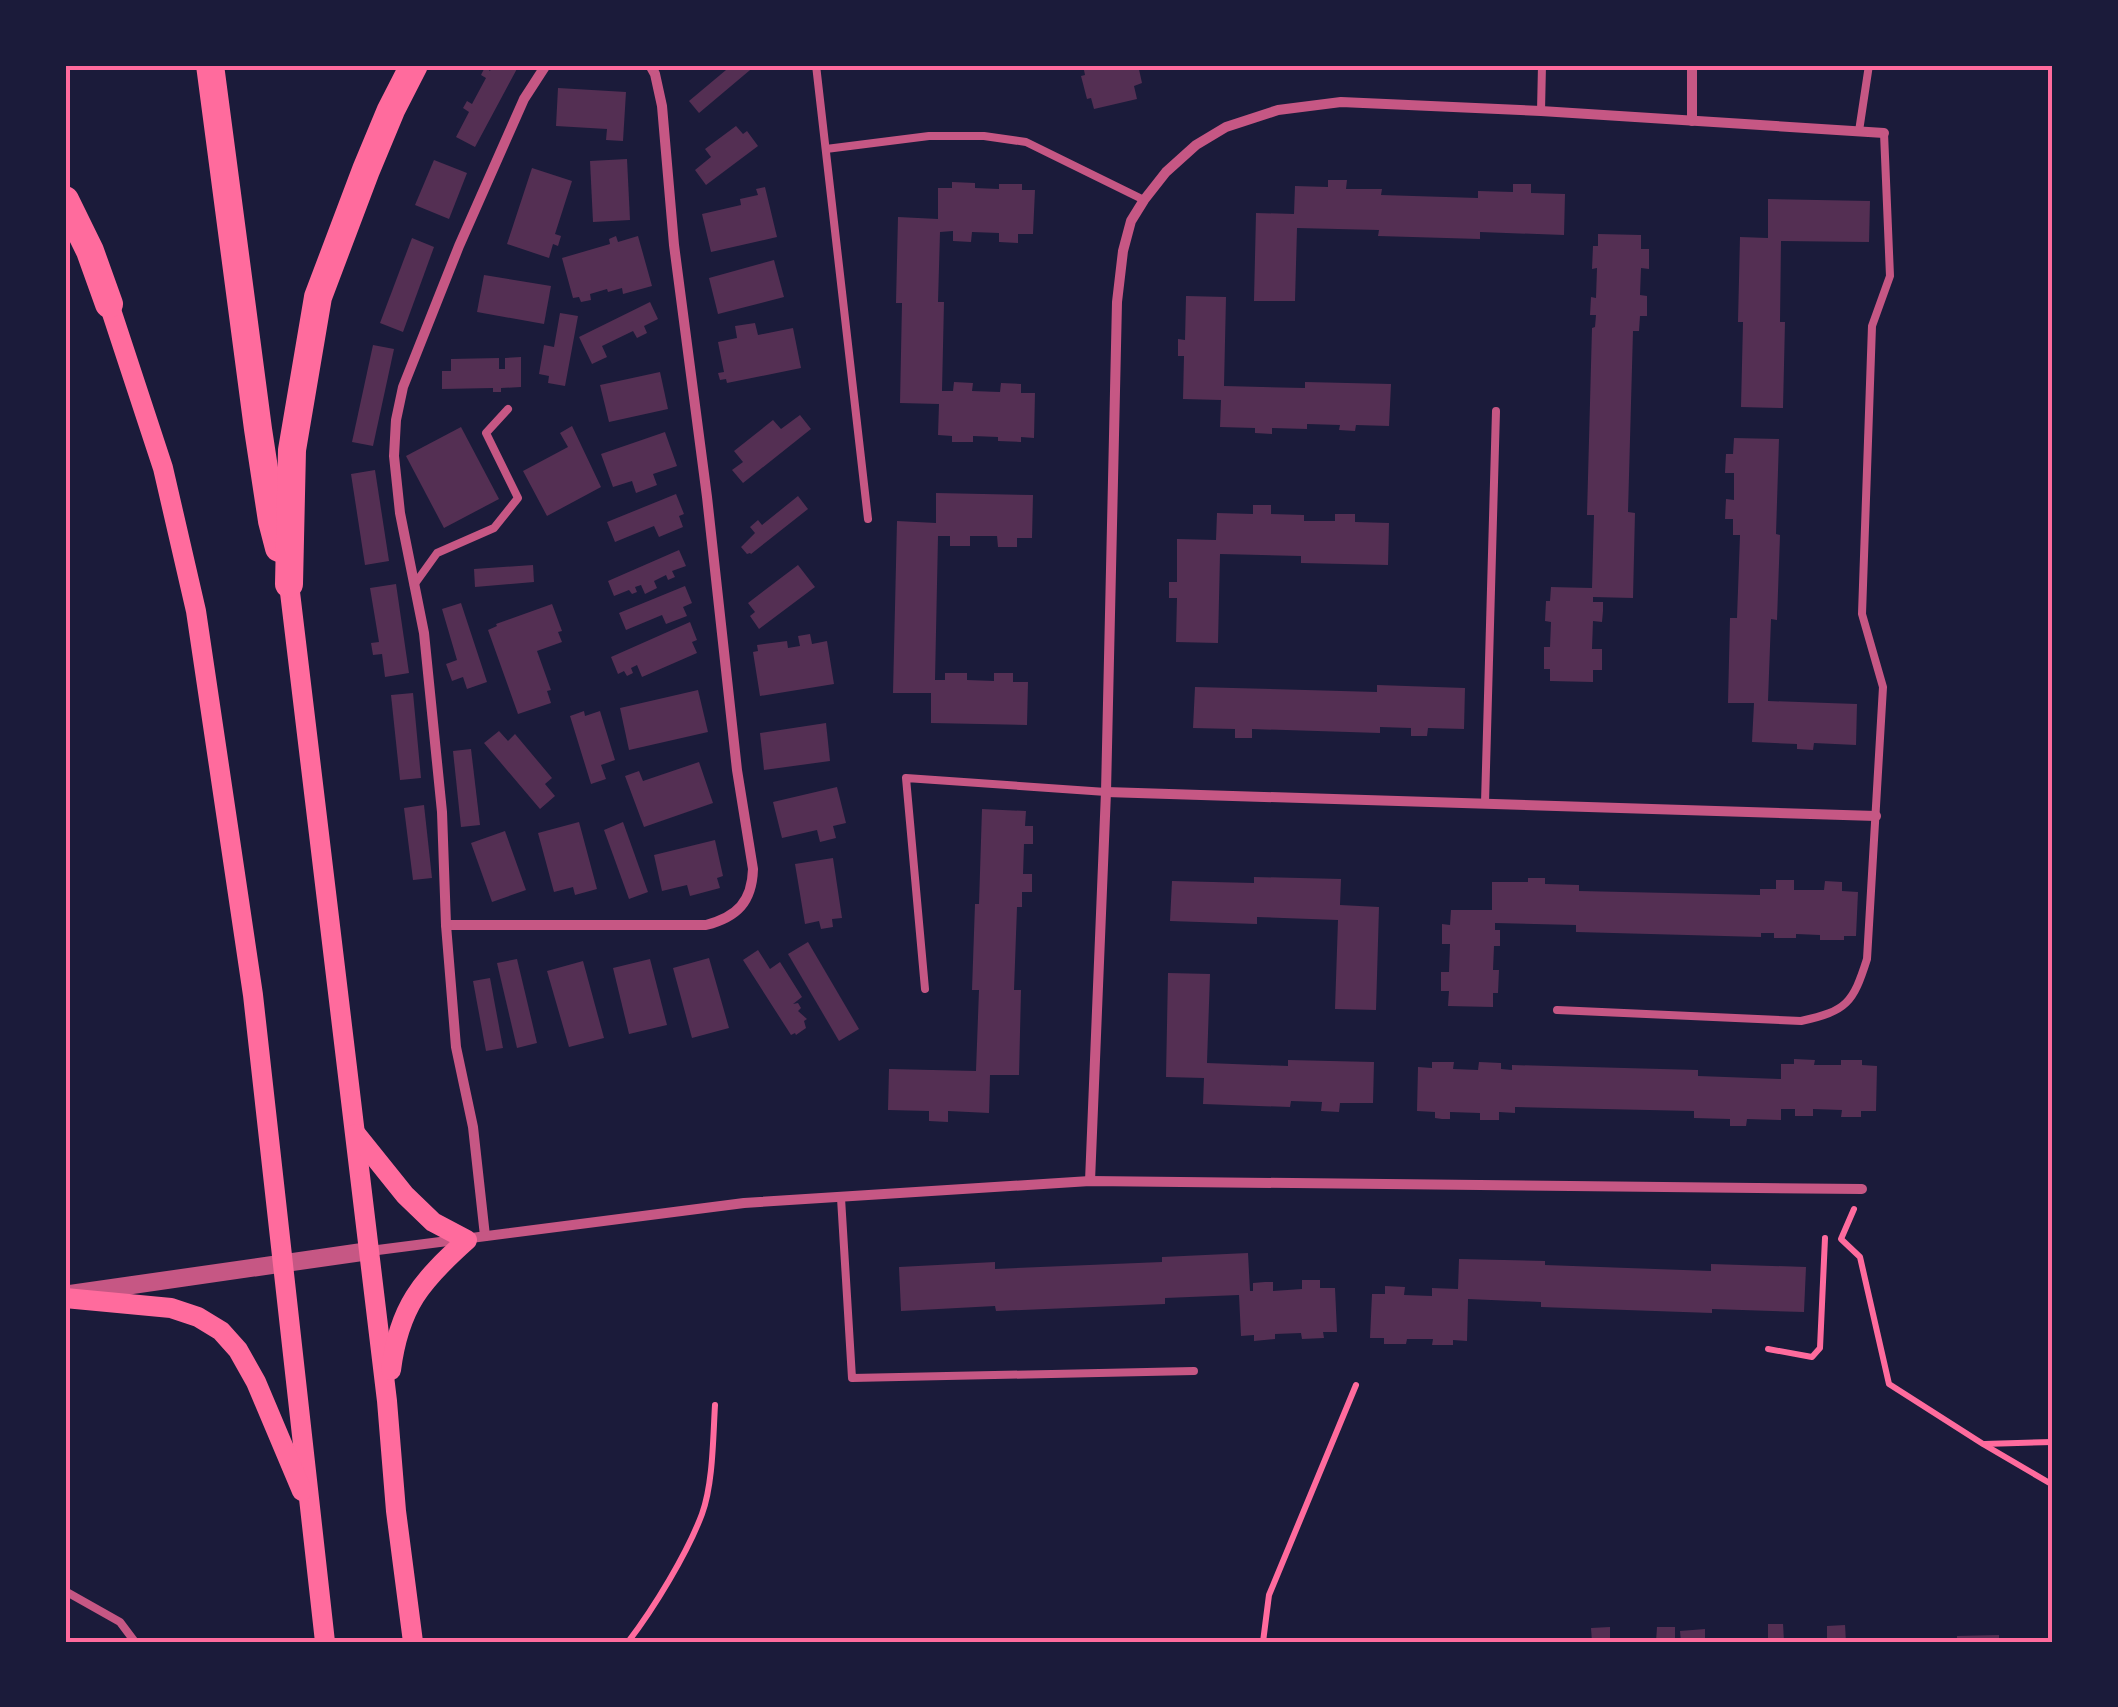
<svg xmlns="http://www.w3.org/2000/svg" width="2118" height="1707" font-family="Signika,sans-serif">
<rect width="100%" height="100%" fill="#1b1b3a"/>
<g fill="#542f53">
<path d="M493 65H519L475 147 456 137 469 112 463 108 467 101 472 104 486 78 481 75 485 67 490 71Z"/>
<path d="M732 65H756L699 113 689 101Z"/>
<path d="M1083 65H1138L1142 83 1134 86 1137 99 1094 109 1091 98 1087 99 1081 76 1085 75Z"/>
<path d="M558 88 626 92 623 141 606 140 607 129 556 126Z"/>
<path d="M736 126 743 134 747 131 758 146 706 185 695 170 711 157 705 149Z"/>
<path d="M627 159 630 220 593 222 590 161Z"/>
<path d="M434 160 467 173 449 219 415 205Z"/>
<path d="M532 168 572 181 555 234 561 236 558 246 553 244 549 258 507 244Z"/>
<path d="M1328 180H1347L1346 189H1382L1381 195 1478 198V191L1513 192V184H1531V193L1565 194 1564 235 1480 232V239L1378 236 1379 230 1297 228 1295 301H1254L1256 213 1294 214 1295 186 1328 187Z"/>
<path d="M952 182 975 183V188L999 189V184H1022V190H1035L1033 234H1018V243L999 242V233L972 232 971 242 953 241V231L940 232 938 302H944L942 391H953L954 382 973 383 972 391 1000 392 1001 383 1021 384V393H1035L1034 438 1021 437V442L998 441V437L973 436V442H952V436L938 435 939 404 900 403 902 303H896L898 217 938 219V188H952Z"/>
<path d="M765 187 777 237 711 252 702 214 741 205 740 199 758 195 756 189Z"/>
<path d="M1768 199 1870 201 1869 242 1781 241 1780 322H1785L1783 408 1741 407 1743 322H1738L1740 237 1768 238Z"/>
<path d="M1598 234 1641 235V249H1649V269L1641 268 1640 295 1647 296V316H1640L1639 331H1633L1628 512 1635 513 1633 598 1593 597V602H1603V611L1602 622 1593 621 1592 649H1602V670H1593V682L1550 681V669H1544V647H1550L1551 622 1545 621 1546 601H1550L1551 587 1592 588 1594 515H1587L1592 328 1595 327 1596 315H1590L1591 297 1596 298 1597 268 1592 269 1593 246H1598Z"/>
<path d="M616 236 618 242 638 236 652 286 623 294 622 288 608 292 607 289 590 294 591 300 581 302 579 297 573 298 562 258 610 244 609 239Z"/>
<path d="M412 238 434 247 403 332 380 323Z"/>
<path d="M774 260 784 297 718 314 709 278Z"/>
<path d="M484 275 551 286 544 324 477 312Z"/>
<path d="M1186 296 1226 297 1224 386 1305 388V382L1391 384 1389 426 1356 425 1355 431 1339 430 1340 425 1307 424V429L1272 428V434L1255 433V428L1220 427 1221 400 1183 399 1184 356H1178V339L1185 340Z"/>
<path d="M650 302 658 319 644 326 647 333 637 338 633 331 602 346 607 357 592 364 579 337Z"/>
<path d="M560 313 578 316 565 386 548 383 549 376 539 374 544 345 554 347Z"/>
<path d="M755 323 758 335 793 328 801 368 727 383 726 379 720 380 718 373 724 372 718 342 737 338 735 326Z"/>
<path d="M373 345 394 349 373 446 352 442Z"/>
<path d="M521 357V387L501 388V392H493V388L442 389V371H451V359L499 358V369H505V358Z"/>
<path d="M660 372 668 409 609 422 600 385Z"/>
<path d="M800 415 811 429 743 483 732 470 743 462 734 451 773 420 781 429Z"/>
<path d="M572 426 601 487 547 516 523 471 568 447 560 433Z"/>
<path d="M461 427 499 499 444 528 406 456Z"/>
<path d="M665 432 677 466 653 474 657 485 636 493 632 481 613 487 601 454Z"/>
<path d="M1734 438 1779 439 1776 534 1780 535 1777 620 1771 619 1768 701 1857 704 1856 745 1814 743 1813 750 1797 749V744L1752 742 1754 703H1728L1730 618H1737L1740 535H1733V519H1725L1726 499 1734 500V473H1725L1726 454H1733Z"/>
<path d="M375 470 389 561 365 565 351 474Z"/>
<path d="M936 493 1033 495 1032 538H1017V547H998L997 536H970V546H950V536H938L935 680H945V673H967V680L994 681V673H1013V682H1028L1027 725 931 723V693H893L897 521 936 523Z"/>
<path d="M676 494 684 514 679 516 683 527 659 537 654 526 615 542 607 522Z"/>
<path d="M798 496 808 509 751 554 750 553 747 554 741 547 755 533 750 527 758 520 762 525Z"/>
<path d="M1253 505H1271V514L1304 515V521H1335V514H1355V522L1389 523 1388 565 1301 563V556L1220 554 1218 643 1176 642 1177 598H1169V582H1177V539L1216 540 1217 513 1253 514Z"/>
<path d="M679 550 686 566 672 571 675 577 668 580 666 575 654 581 657 588 645 594 641 585 635 587 637 592 632 594 629 590 614 596 608 581Z"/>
<path d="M533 565 534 582 475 587 474 569Z"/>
<path d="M798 565 815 587 759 629 750 616 755 612 748 603Z"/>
<path d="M396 584 409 673 385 677 382 654 373 655 371 643 379 642 370 588Z"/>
<path d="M685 586 692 603 683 607 687 616 666 624 662 615 626 630 619 613Z"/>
<path d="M461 603 487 682 467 689 463 677 452 681 446 664 457 660 442 609Z"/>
<path d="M552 604 562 631 558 632 562 642 537 651 551 690 547 691 551 703 518 714 488 630 497 626 496 624Z"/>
<path d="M690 622 697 640 692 642 697 653 642 677 637 665 631 668 633 673 627 676 624 671 618 674 611 657Z"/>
<path d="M810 634 812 644 827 641 834 684 760 696 753 652 758 651 757 645 787 641 788 648 800 646 798 636Z"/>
<path d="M1377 685 1465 688 1464 729 1428 728 1427 736H1411V728L1380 727V733L1252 729V738H1235V729L1193 728 1195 687 1377 692Z"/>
<path d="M698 690 708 732 629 750 620 708Z"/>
<path d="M413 693 421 778 400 780 391 695Z"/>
<path d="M584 711 585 716 600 711 615 760 601 765 606 779 591 784 570 716Z"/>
<path d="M826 723 830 761 764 770 760 733Z"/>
<path d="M499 731 508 741 515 734 552 778 545 784 555 796 540 809 484 743Z"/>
<path d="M471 749 480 825 461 827 453 751Z"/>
<path d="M699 762 713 803 644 827 625 776 639 771 643 781Z"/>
<path d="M837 787 846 823 833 826 836 838 820 842 817 830 782 838 773 802Z"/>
<path d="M424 805 432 878 413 880 404 808Z"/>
<path d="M982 809 1026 811 1025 826H1033V844H1024L1023 874H1032V892H1022V907H1017L1014 990H1021L1019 1075H990L989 1113 948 1111V1122L929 1121V1111L888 1110 889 1069 976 1071 979 990H972L975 904H979Z"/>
<path d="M579 822 597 889 575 895 573 887 554 892 538 833Z"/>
<path d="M623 822 648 892 629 899 604 830Z"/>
<path d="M505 831 526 890 492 902 471 843Z"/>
<path d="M715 840 723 876 717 878 720 888 690 896 687 885 662 891 654 855Z"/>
<path d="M833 858 842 918 832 919 833 927 821 929 819 921 805 924 795 864Z"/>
<path d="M1254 877 1341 879 1340 905 1379 907 1376 1010 1335 1009 1338 920 1257 917V924L1170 921 1172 881 1254 883Z"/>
<path d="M1528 878H1545V884L1579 885V891L1760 895V889H1776V880H1794V890H1824L1825 881 1842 882V891L1858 892 1856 936H1844V940H1820V935L1796 934V938H1774V933H1761V937L1576 932V925L1495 923V930H1500V946H1494L1493 970H1499L1498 993H1493V1007L1448 1006 1449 991H1441V972H1449L1450 944H1442V924L1450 925 1451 910H1492V882H1528Z"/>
<path d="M808 942 859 1029 839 1041 788 954Z"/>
<path d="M758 950 770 969 780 962 802 997 793 1004 798 1003 801 1008 798 1011 807 1019 804 1021 806 1028 796 1035 795 1033 791 1035 743 960Z"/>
<path d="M709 958 729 1028 692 1038 673 968Z"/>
<path d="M517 959 537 1043 517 1048 497 963Z"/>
<path d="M650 959 667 1025 629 1034 613 968Z"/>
<path d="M583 961 604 1038 569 1047 547 971Z"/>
<path d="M1168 973 1210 974 1207 1063 1288 1066V1060L1374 1062 1373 1103H1340L1339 1112 1321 1111 1322 1102 1291 1101 1290 1107 1203 1104 1204 1078 1166 1077Z"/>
<path d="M490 978 503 1048 486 1051 473 981Z"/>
<path d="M1794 1059 1815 1060 1814 1065H1841V1060H1862V1065L1877 1066 1876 1111H1861V1117H1841L1842 1110 1813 1109V1116H1795V1109H1781V1120L1747 1119 1746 1126H1730V1119L1694 1118V1111L1515 1107V1113L1499 1112V1120H1480V1113L1450 1112V1119H1442L1435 1118V1112L1417 1111 1418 1067 1432 1068V1062H1454L1453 1069 1478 1070 1479 1062 1501 1063V1069L1512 1070V1065L1698 1070V1076L1781 1079V1064H1794Z"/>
<path d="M1248 1253 1250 1291H1253V1283L1265 1282H1273V1291L1302 1289V1280H1320V1288H1335L1337 1332H1323L1324 1338 1302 1339 1301 1333 1275 1334V1339L1254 1341V1335L1241 1336 1239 1295 1165 1298V1304L996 1311 995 1306 901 1311 899 1267 995 1262V1269L1162 1262V1257Z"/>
<path d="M1459 1259 1545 1261V1265L1711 1271V1264L1806 1267 1804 1312 1712 1309V1313L1541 1307V1302L1468 1299 1467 1341 1453 1340V1345H1432L1433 1339H1407L1406 1344H1384V1338H1370L1372 1294H1385V1286L1405 1287 1404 1295 1432 1296V1288L1458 1289Z"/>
<path d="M1768 1624H1783L1784 1641H1768Z"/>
<path d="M1845 1625 1846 1642H1827V1626Z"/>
<path d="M1610 1627V1642H1592L1591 1628Z"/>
<path d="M1657 1627H1675V1642H1656Z"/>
<path d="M1705 1629V1642H1681L1680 1631Z"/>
<path d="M1999 1635V1642H1957V1636Z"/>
</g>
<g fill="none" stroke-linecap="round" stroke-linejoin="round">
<g stroke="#ff6b9d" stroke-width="6">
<path d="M1854 1209 1841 1239 1860 1257 1889 1384 1983 1444 2053 1485"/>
<path d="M1768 1349 1812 1357 1820 1348 1825 1238"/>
<path d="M1984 1444 2053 1442"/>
<path d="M628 1642C654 1608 687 1554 702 1514 713 1484 713 1438 715 1405"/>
<path d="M1263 1642 1269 1595 1356 1385"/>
</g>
<g stroke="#c65784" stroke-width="8">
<path d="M816 65 868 519"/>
<path d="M1541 111 1542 65"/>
<path d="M1859 131 1869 65"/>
<path d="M826 149 929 136H984L1026 142 1144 200"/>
<path d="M414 585 437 553 494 528 518 498 486 433 508 409"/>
<path d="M1485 803 1496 411"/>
<path d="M925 989 906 778 1106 792"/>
<path d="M1557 1010 1801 1021C1847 1011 1853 1003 1867 959L1883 687 1862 614 1872 326 1890 276 1884 133"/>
<path d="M841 1198 852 1378 1194 1371"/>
<path d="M65 1591 120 1622 135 1642"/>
</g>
<g stroke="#c65784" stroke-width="10">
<path d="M1692 121V65"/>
<path d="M1106 792 1876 816"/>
<path d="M446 925H706C737 917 752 902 753 869L737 770 707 497 674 245 662 106 655 74 650 65"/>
<path d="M1090 1181 1106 792 1117 302 1123 251 1131 221 1144 200 1166 172 1196 145 1226 127 1278 110 1341 102 1541 111 1884 133"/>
<path d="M485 1236 473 1127 456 1047 446 925 442 812 424 633 400 513 394 456 396 420 403 387 459 246 524 99 546 65"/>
<path d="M370 1251 744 1203 1090 1181 1862 1189"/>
</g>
<path stroke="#c65784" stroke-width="18" d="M70 1294 369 1251"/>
<g stroke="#ff6b9d" stroke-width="20">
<path d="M109 304 163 468 196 611 253 995 325 1642"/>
<path d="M289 584 387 1401 396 1511 413 1642"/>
<path d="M356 1134 405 1195 433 1222 467 1240C421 1281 399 1307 391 1370"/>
<path d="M65 1298 171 1308 198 1317 221 1331 238 1350 256 1382 302 1491"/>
</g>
<g stroke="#ff6b9d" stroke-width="28">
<path d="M210 65 258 429 272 521 279 548"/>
<path d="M65 200 90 251 109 304"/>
<path d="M289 584 292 450 318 297 366 170 391 110 414 65"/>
</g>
</g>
<rect width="2118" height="1707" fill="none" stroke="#1b1b3a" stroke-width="135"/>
<rect x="68" y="68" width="1982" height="1572" fill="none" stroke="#ff6b9d" stroke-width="4"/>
</svg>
